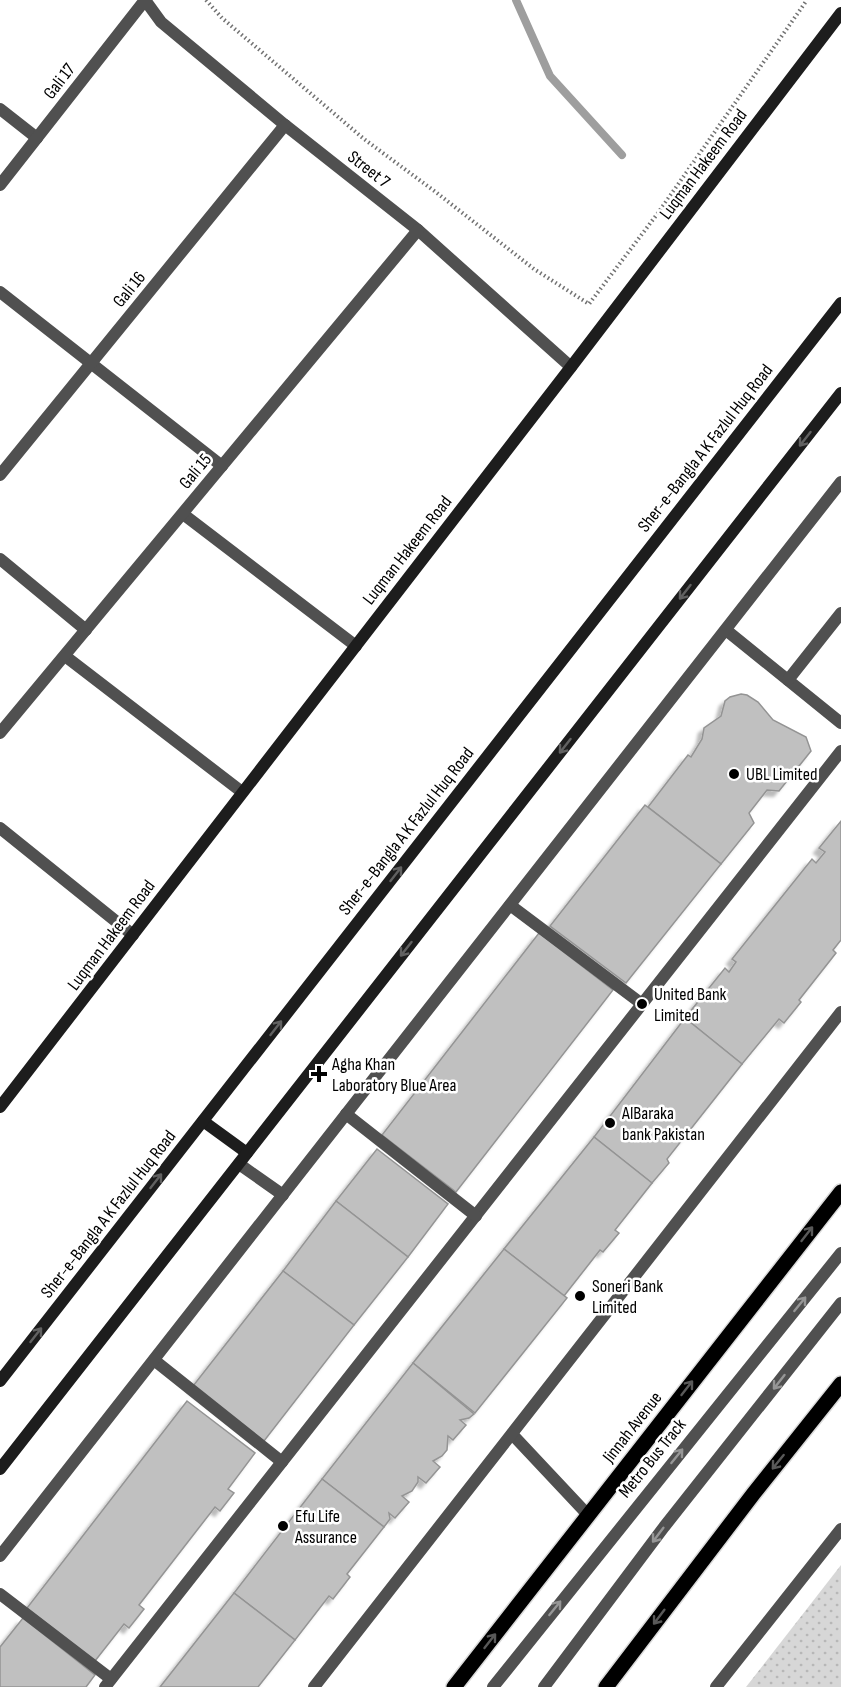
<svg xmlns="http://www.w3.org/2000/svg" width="841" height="1687" font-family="'Sofia Sans Condensed',sans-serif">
<defs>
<pattern id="grass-dots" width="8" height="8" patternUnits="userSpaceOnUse" patternTransform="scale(1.5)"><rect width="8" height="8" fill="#d7d7d7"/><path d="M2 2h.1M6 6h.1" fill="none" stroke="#b7b7b7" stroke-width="1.8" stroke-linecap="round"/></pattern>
<filter id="shadow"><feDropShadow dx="-5.5" dy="5.5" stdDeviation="1.5" flood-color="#0004"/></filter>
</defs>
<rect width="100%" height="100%" fill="#fff"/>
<path fill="url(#grass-dots)" d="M841 1565V1687H746Z"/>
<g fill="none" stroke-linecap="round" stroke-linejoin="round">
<path stroke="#9e9e9e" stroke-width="8" d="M516 0 550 76 622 155"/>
</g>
<g fill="#c0c0c0" stroke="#949494" stroke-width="1.5" filter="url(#shadow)">
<path d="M741 694 747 695 758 702 773 720 806 737 811 751 779 791 767 790 749 813 754 823 721 864 648 807 688 755 691 757 702 739 704 728 721 716 725 701 730 697Z"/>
<path d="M645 805 721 864 626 983 550 926Z"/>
<path d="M841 821V940L833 950 836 953 799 1000 801 1002 784 1023 779 1019 742 1064 685 1018 725 968 729 972 736 962 732 959 812 859 816 863 825 852 819 848Z"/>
<path d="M539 933 613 990 456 1192 382 1135Z"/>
<path d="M685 1018 742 1064 667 1159 669 1163 652 1183 594 1137Z"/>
<path d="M594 1137 652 1183 615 1230 619 1233 603 1252 600 1250 564 1296 504 1249Z"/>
<path d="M377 1149 448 1204 408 1257 336 1201Z"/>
<path d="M336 1201 408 1257 354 1325 283 1271Z"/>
<path d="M504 1249 567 1298 475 1413 413 1363Z"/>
<path d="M283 1271 354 1325 264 1441 193 1386Z"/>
<path d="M413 1363 474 1414 469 1418 460 1420 466 1425 453 1440 448 1436 447 1450 442 1456 433 1461 440 1467 426 1483 418 1477V1482L412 1491 402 1496 409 1502 395 1518 389 1513 390 1519 384 1527 322 1479Z"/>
<path d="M187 1401 255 1453 228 1489 234 1493 220 1511 215 1507 139 1605 144 1609 129 1628 124 1624 95 1661 27 1608Z"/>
<path d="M322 1479 384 1527 347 1574 350 1577 333 1599 329 1596 295 1640 234 1593Z"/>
<path d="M234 1593 295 1640 258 1687H160Z"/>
<path d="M23 1618 95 1675 86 1687H0V1647Z"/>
</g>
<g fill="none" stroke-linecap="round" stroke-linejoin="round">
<g stroke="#dbdbdb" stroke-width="18">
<g id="primary">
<path d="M454 1687 841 1192"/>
<path d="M606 1687 754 1493 841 1384"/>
</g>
</g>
<path stroke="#727272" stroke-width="4" stroke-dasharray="1.5 3" stroke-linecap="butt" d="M206 0 222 18 364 139 437 193 534 269 589 304 658 213 807 0"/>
<g stroke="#505050" stroke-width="12">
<path d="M726 630 841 723"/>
<path d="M788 680 841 613"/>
<path d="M105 1687 841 751"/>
<path d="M493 1687 841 1253"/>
<path d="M544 1687 664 1527 841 1303"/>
</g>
<g stroke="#505050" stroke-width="12">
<path d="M0 109 37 138"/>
<path d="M0 185 145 0 161 22 285 125 418 230 571 367"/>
<path d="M0 292 222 466"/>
<path d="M0 475 285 125"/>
<path d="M183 514 356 646"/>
<path d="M0 559 86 630"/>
<path d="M65 656 242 792"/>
<path d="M0 733 418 230"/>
<path d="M0 828 133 935"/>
<path d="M510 905 642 1004"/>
<path d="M346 1114 476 1216"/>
<path d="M239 1164 283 1195"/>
<path d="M154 1360 282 1462"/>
<path d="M512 1434 588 1515"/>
<path d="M0 1556 841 482"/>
<path d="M0 1594 111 1679"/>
<path d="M314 1687 841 1012"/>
<path d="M716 1687 841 1529"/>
</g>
<g stroke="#1d1d1d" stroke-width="12">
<path d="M0 1107 571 367 841 13"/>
<path d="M203 1121 247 1153"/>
<path d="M0 1381 841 303"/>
<path d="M0 1469 841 393"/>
</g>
<use href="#primary" stroke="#000" stroke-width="15"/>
</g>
<defs><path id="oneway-shaft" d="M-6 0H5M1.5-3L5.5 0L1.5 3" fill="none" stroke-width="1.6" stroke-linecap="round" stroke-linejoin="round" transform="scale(1.5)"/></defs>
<g stroke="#616161">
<use href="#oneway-shaft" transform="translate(805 439) rotate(128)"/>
<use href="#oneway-shaft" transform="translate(685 592) rotate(128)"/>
<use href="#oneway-shaft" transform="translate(565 746) rotate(128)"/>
<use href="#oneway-shaft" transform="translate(396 874) rotate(-52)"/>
<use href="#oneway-shaft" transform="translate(406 949) rotate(128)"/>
<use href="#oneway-shaft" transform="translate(276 1028) rotate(-52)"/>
<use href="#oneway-shaft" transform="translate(156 1181) rotate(-52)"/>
<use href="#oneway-shaft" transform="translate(36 1335) rotate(-52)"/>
</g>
<g stroke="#595959">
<use href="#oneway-shaft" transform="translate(807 1234) rotate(-52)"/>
<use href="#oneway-shaft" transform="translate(687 1388) rotate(-52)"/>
<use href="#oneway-shaft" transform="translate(778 1462) rotate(129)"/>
<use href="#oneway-shaft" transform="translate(659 1617) rotate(127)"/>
<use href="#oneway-shaft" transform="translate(490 1641) rotate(-52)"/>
</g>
<g stroke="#969696">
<use href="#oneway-shaft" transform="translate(800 1304) rotate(-51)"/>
<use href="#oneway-shaft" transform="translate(779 1382) rotate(128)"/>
<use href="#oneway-shaft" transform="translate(677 1456) rotate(-51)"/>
<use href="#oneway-shaft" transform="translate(658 1535) rotate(127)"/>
<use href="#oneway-shaft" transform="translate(555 1608) rotate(-51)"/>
</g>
<g fill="#000" stroke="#fff" stroke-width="2">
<circle cx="734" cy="774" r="6"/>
<circle cx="642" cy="1004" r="6"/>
<path d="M316 1065h6v6h6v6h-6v6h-6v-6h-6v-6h6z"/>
<circle cx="610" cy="1123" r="6"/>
<circle cx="580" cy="1296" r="6"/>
<circle cx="283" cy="1526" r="6"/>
</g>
<g text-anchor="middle" stroke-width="5" stroke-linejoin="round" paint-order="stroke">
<g font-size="18" fill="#000" stroke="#fff">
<text transform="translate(59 81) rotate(-52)" y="6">Gali 17</text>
<text transform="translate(703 164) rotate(-53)" y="6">Luqman Hakeem Road</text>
<text transform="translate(369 169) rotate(38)" y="6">Street 7</text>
<text transform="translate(129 289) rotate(-51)" y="6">Gali 16</text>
<text transform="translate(705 448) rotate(-52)" y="6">Sher-e-Bangla A K Fazlul Huq Road</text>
<text transform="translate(195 471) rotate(-50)" y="6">Gali 15</text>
<text transform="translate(407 550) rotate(-52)" y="6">Luqman Hakeem Road</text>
<text transform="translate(406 831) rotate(-52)" y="6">Sher-e-Bangla A K Fazlul Huq Road</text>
<text transform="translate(111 935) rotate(-53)" y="6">Luqman Hakeem Road</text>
<text transform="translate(108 1214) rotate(-52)" y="6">Sher-e-Bangla A K Fazlul Huq Road</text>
<text transform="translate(632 1427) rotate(-52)" y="6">Jinnah Avenue</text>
<text transform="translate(652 1458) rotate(-51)" y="6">Metro Bus Track</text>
</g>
<g font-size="18" fill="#000" stroke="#fff" text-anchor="start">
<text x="746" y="780">UBL Limited</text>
<text x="654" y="1000">United Bank<tspan x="654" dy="21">Limited</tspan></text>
<text x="332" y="1070">Agha Khan<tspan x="332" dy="21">Laboratory Blue Area</tspan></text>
<text x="622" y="1119">AlBaraka<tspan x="622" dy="21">bank Pakistan</tspan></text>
<text x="592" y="1292">Soneri Bank<tspan x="592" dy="21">Limited</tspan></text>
<text x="295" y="1522">Efu Life<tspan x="295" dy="21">Assurance</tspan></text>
</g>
</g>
</svg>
